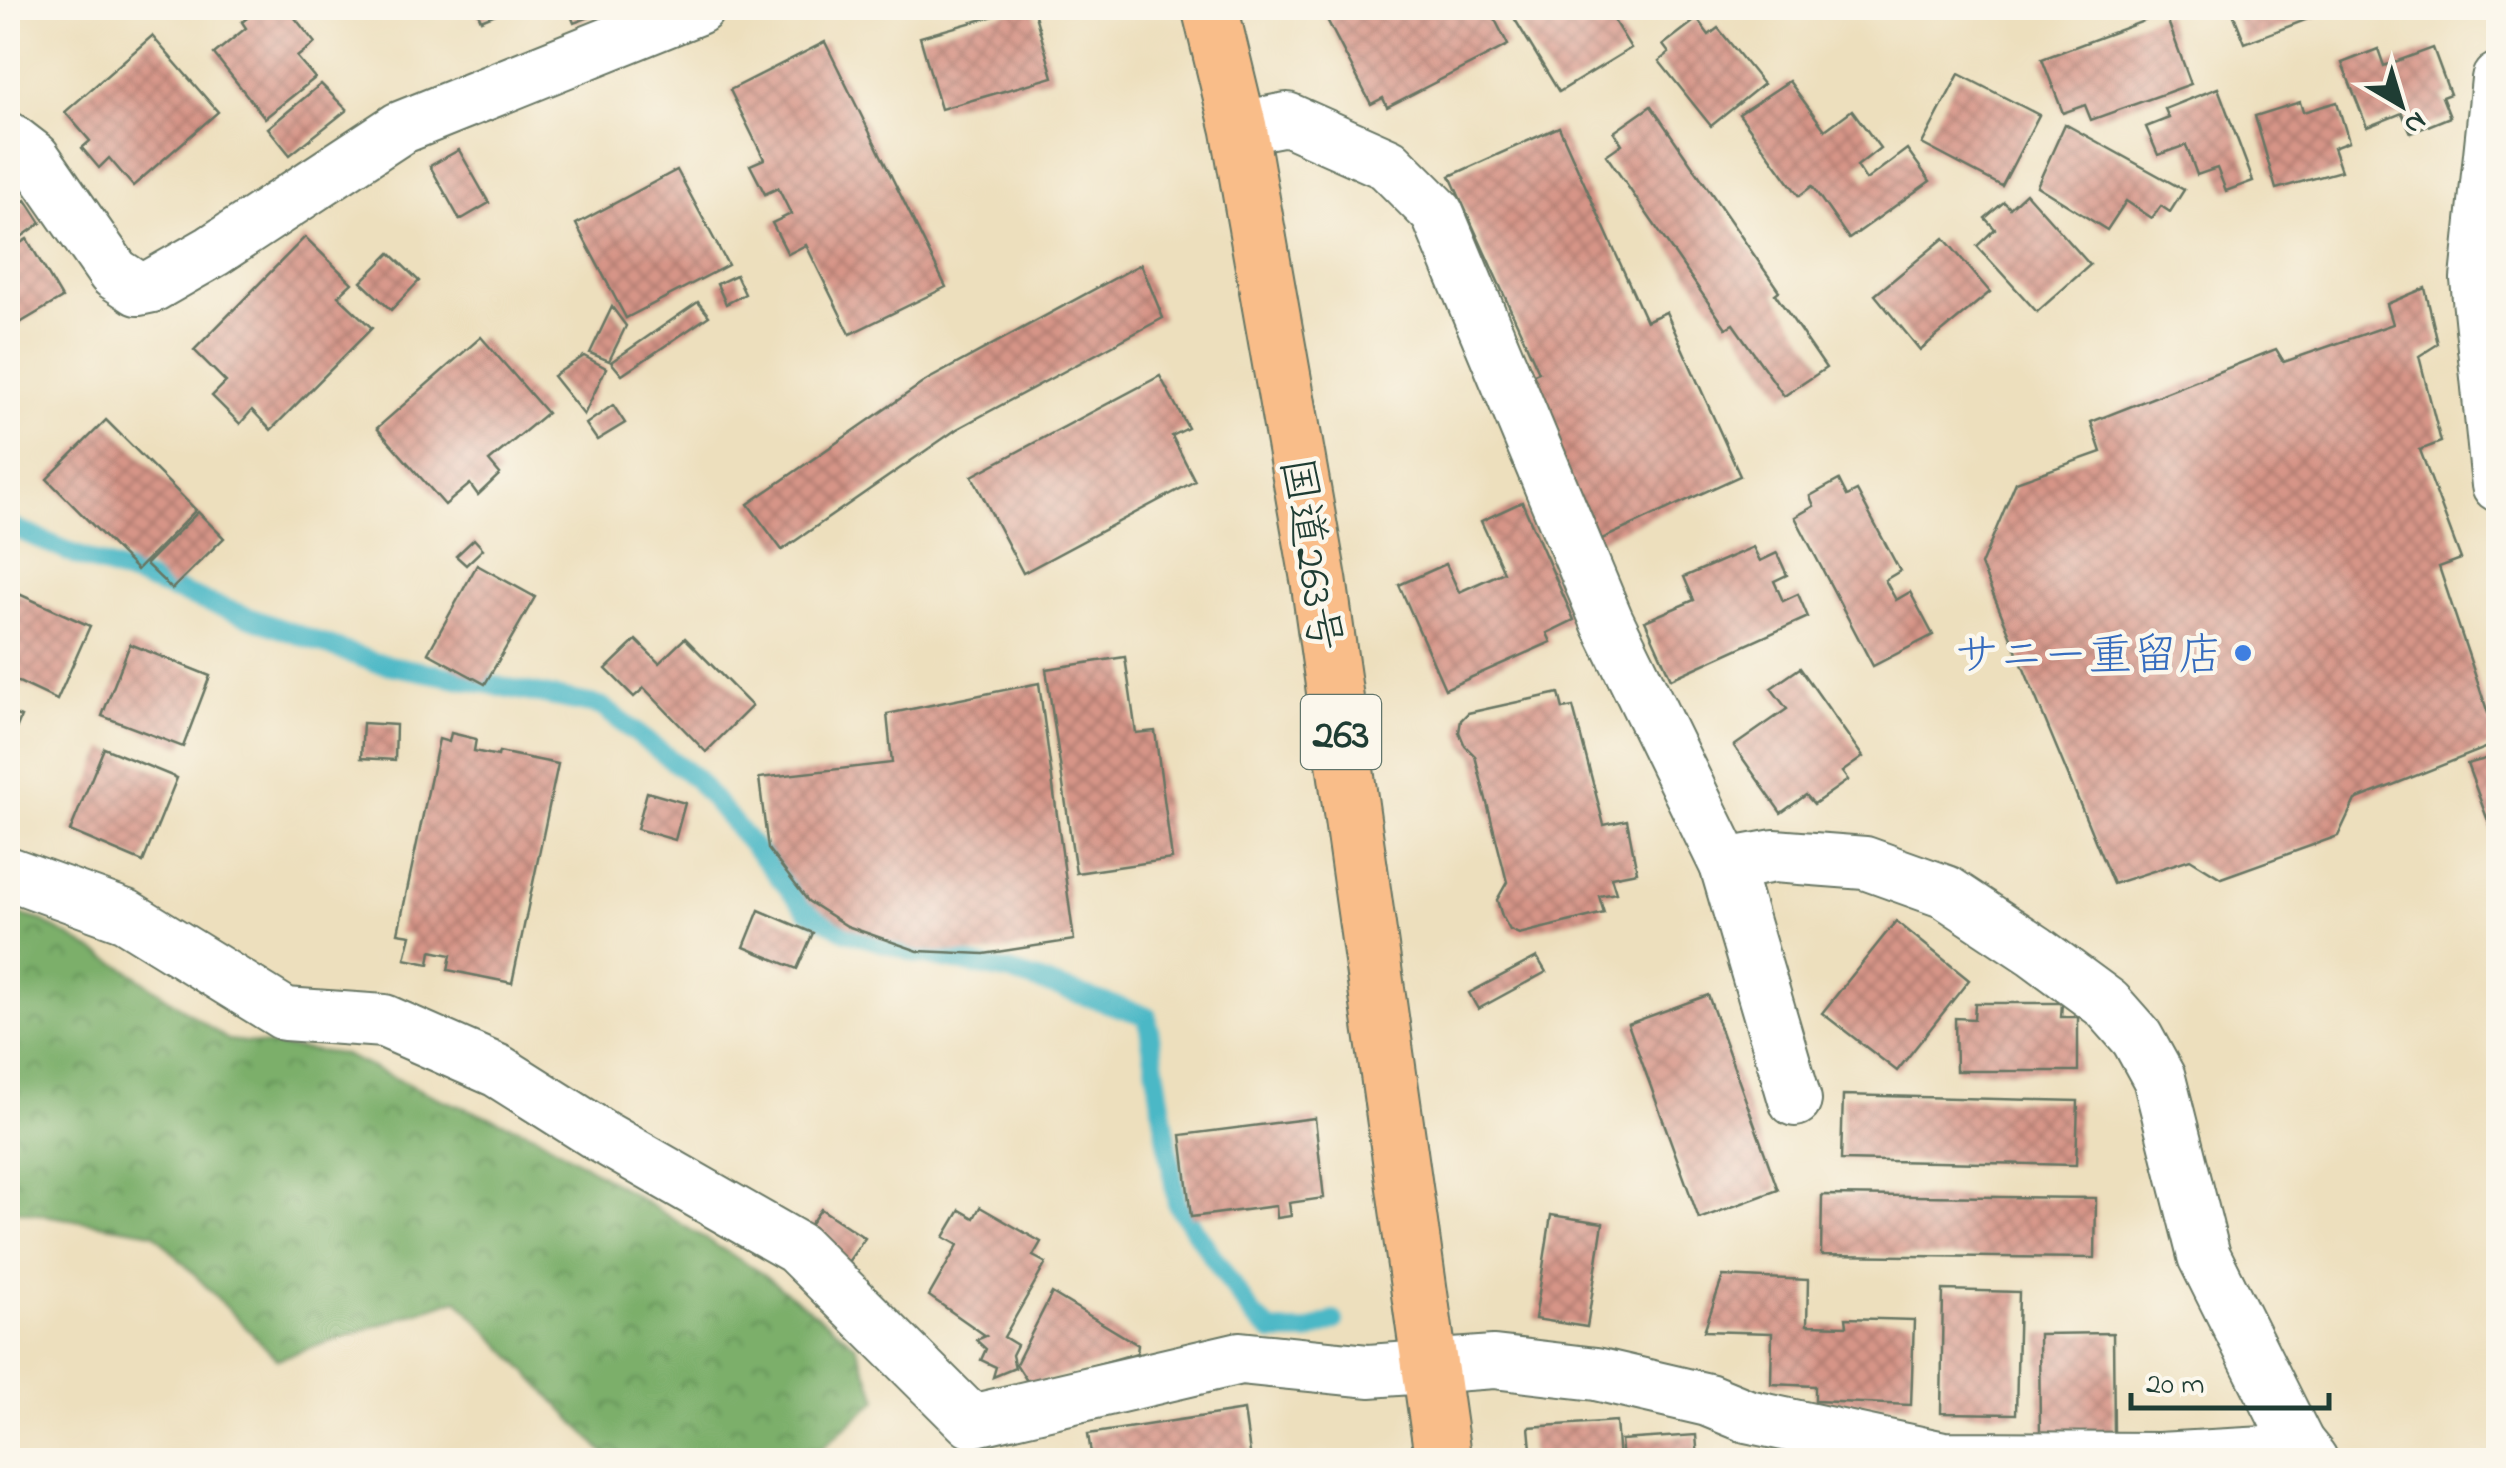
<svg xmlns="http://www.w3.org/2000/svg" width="2506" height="1468" font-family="'Indie Flower','Klee One',sans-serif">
<defs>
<pattern id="forest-crowns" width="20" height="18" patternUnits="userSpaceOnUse" patternTransform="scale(2.5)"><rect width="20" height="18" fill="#7baf6a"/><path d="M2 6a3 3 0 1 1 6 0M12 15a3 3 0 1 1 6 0" fill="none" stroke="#649058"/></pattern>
<pattern id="building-cross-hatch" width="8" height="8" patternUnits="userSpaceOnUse" patternTransform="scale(2.5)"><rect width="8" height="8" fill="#d79588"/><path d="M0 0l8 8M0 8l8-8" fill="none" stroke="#ae7b70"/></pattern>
</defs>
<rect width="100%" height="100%" fill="#fbf7ec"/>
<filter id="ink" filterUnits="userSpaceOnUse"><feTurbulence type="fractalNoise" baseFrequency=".01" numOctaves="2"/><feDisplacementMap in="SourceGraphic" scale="20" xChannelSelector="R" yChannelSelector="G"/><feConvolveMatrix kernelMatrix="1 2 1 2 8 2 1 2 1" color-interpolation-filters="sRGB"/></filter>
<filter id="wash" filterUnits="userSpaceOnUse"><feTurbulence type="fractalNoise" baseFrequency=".0048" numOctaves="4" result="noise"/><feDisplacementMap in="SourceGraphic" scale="40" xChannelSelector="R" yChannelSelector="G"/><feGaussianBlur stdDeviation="2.25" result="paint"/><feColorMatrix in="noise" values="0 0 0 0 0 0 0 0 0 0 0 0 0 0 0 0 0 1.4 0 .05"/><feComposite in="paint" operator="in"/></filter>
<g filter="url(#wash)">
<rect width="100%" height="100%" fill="#eddfbd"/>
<path fill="url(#forest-crowns)" stroke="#4d764f" stroke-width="2.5" d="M8 911 40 920 126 969 228 1040 342 1054 438 1098 534 1134 761 1273 855 1344 878 1399 808 1460H611L457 1299 277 1359 154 1233 8 1209Z"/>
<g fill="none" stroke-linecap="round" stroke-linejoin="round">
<path stroke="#4bb8c6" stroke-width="20" d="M8 525 73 554 374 662 601 706 695 778 807 910 846 931 919 954 1010 972 1147 1016 1177 1204 1254 1317 1272 1332H1307L1334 1321"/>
</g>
<g id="blocks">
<g fill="url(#building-cross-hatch)">
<path d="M260 8H287L315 43 297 57 315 78 265 118 214 54 246 28 242 22Z"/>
<path d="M476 8H510L481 20Z"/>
<path d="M568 8H613L574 23Z"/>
<path d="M1022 8H1033L1053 77 941 109 920 37Z"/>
<path d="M1321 8H1489L1508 45 1387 107 1383 98 1371 104Z"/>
<path d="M1508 8H1606L1631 48 1559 92Z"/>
<path d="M2231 8H2327L2329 11 2245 43Z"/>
<path d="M2165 13 2191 84 2091 120 2085 105 2063 113 2042 59Z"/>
<path d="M1697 19 1709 35 1718 28 1763 84 1711 126 1659 61 1669 53 1663 45Z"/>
<path d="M152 36 218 112 133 186 109 158 99 168 82 148 90 141 65 112Z"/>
<path d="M825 42 946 287 850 334 806 245 788 254 772 223 791 214 778 188 765 194 750 165 764 159 730 90Z"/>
<path d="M2433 48 2450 94 2442 97 2450 117 2411 133 2402 113 2367 127 2342 63 2378 49 2384 66Z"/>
<path d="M1959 74 2039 115 2002 186 1922 144Z"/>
<path d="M1789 81 1825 130 1852 110 1880 148 1857 166 1866 180 1907 149 1930 181 1849 239 1812 186 1799 196 1739 114Z"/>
<path d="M321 84 347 110 290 155 268 128Z"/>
<path d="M2218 88 2253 181 2226 191 2217 168 2197 175 2186 145 2158 155 2146 127 2169 118 2165 109Z"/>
<path d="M2300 102 2303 112 2337 102 2349 142 2333 148 2341 171 2276 189 2255 116Z"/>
<path d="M1651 106 1779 291 1775 294 1826 368 1784 396 1733 324 1726 328 1606 155 1622 144 1614 132Z"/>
<path d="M2065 124 2184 190 2170 212 2161 206 2152 218 2126 201 2107 230 2037 186Z"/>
<path d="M1559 127 1646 321 1666 312 1740 476 1593 543 1519 380 1539 372 1450 176Z"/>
<path d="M459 150 489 203 460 220 430 166Z"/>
<path d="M677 170 728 265 626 318 576 224Z"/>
<path d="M2026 193 2090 265 2037 312 1977 246 1995 229 1985 218 2004 202 2010 208Z"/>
<path d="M26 200 41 223 10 245 8 213Z"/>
<path d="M305 237 352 283 338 296 372 328 271 430 252 410 240 424 212 396 226 382 194 350Z"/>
<path d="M1944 238 1990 292 1920 350 1875 295Z"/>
<path d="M27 239 62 298 8 330V251Z"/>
<path d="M390 253 419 281 391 310 361 282Z"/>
<path d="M1141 264 1163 318 957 429 782 550 748 504 927 380Z"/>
<path d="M736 275 745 294 726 304 717 284Z"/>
<path d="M2425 288 2438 344 2419 356 2441 442 2420 450 2461 559 2439 567 2498 743 2355 800 2338 836 2221 878 2190 859 2113 884 1981 565 2016 482 2101 452 2091 422 2276 349 2284 362 2393 324 2387 304Z"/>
<path d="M698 302 709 316 622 375 611 362Z"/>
<path d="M612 307 626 326 609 361 590 353Z"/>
<path d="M481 337 547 413 489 461 500 474 478 495 470 484 445 505 377 428Z"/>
<path d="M584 356 606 368 584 415 553 376Z"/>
<path d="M1160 376 1188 428 1172 436 1195 481 1023 573 972 476Z"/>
<path d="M613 405 625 423 597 440 586 424Z"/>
<path d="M106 420 196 510 137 570 47 479Z"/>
<path d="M1839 480 1847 496 1857 491 1900 571 1885 580 1896 600 1910 592 1933 635 1873 666 1795 517 1814 506 1810 496Z"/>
<path d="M1522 502 1574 620 1547 633 1551 642 1445 689 1399 585 1446 564 1459 592 1504 572 1481 521Z"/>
<path d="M198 512 224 538 172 589 146 564Z"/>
<path d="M474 539 483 549 466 565 456 556Z"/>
<path d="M1753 547 1760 561 1777 553 1787 575 1774 581 1783 601 1798 594 1808 617 1671 679 1645 621 1694 600 1684 577Z"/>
<path d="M477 565 535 597 485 684 428 653Z"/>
<path d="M10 590 90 626 57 700 8 677Z"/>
<path d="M685 638 752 706 706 752 644 688 634 697 606 669 636 640 659 663Z"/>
<path d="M130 644 210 676 183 747 102 716Z"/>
<path d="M1125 657 1136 733 1155 731 1172 859 1076 873 1046 669Z"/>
<path d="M1800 668 1863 757 1842 772 1848 780 1814 804 1806 795 1781 813 1734 746 1787 709 1771 688Z"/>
<path d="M1039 683 1074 940 984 954 918 951 847 926 808 901 768 849 759 778 892 763 887 714Z"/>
<path d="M1559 693 1563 709 1573 707 1604 825 1627 820 1637 872 1611 877 1616 893 1599 896 1604 913 1519 934 1510 930 1502 916 1497 900 1507 882 1475 756 1465 746 1459 732 1461 720 1468 713Z"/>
<path d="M8 712 21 717 8 749Z"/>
<path d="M363 723 396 725 395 760 361 758Z"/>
<path d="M451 733 476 739 474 751 498 756 499 752 558 764 512 983 448 970 451 955 431 951 429 964 405 959 411 935 398 933 439 739 449 742Z"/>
<path d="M104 748 177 778 143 862 70 831Z"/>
<path d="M2489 758 2498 784V848L2467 764Z"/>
<path d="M647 792 685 803 675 840 637 829Z"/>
<path d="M759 910 813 933 797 969 744 947Z"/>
<path d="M1896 921 1969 980 1897 1071 1822 1013Z"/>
<path d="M1537 957 1546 972 1478 1009 1469 993Z"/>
<path d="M1708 995 1778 1190 1699 1219 1628 1024Z"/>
<path d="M1975 1003H2062L2061 1017H2078V1071H1956L1955 1018 1974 1019Z"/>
<path d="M1843 1095 2078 1101 2076 1165 1841 1160Z"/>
<path d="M1315 1118 1324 1198 1289 1203 1291 1216 1277 1218 1276 1206 1191 1217 1181 1135Z"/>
<path d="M1822 1195 2096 1198 2095 1258 1821 1255Z"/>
<path d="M980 1207 1041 1242 1033 1256 1046 1263 1004 1337 1017 1345 1012 1355 1015 1368 993 1377 996 1367 981 1360 986 1349 976 1340 986 1336 929 1296 958 1245 944 1237 960 1210 974 1218Z"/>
<path d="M821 1209 865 1238 848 1262 804 1233Z"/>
<path d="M1551 1215 1603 1223 1587 1327 1535 1319Z"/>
<path d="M1723 1276 1808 1280 1807 1325 1847 1326 1846 1318 1914 1320 1911 1405 1815 1401V1386L1771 1384 1772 1333 1704 1331Z"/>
<path d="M1943 1290 2019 1292 2016 1414 1941 1413Z"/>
<path d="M1052 1293 1138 1345 1137 1353 1029 1384 1016 1364Z"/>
<path d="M2113 1333 2114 1434 2040 1435 2039 1334Z"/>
<path d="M1244 1410 1251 1460H1092L1088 1434Z"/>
<path d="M1616 1421 1619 1460H1532L1529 1427Z"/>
<path d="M1696 1435 1698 1460H1623L1621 1440Z"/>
<path d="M1781 1451 1784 1460H1749L1748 1459Z"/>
</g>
</g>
</g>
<g filter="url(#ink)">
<use href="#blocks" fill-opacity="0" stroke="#677664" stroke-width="2.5"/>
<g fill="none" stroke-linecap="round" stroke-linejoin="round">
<g stroke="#677664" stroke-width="56">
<g id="street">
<path d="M2498 79 2477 279 2498 485"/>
<path d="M1239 128 1287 119 1388 164 1437 213 1607 621 1726 865 1795 1100"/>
<path d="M8 138 34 158 114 273 138 289 152 286 213 251 400 128 698 8"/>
<path d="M1726 865 1774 856 1865 863 1946 892 2035 951 2107 1004 2137 1038 2159 1078 2204 1256 2298 1444 2311 1460"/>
<path d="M8 873 126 916 285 1014 384 1021 498 1071 601 1136 797 1248 971 1421 1240 1358 1369 1371 1494 1362 1596 1374 1708 1400 1747 1416 1943 1458 2159 1459 2265 1453 2298 1444"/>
</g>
</g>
<g stroke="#677664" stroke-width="59">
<path id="highway" d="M1210 8 1239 128 1319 582 1443 1460"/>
</g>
<use href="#street" stroke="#fff" stroke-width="52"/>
<use href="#highway" stroke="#f9bd89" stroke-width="55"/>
</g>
</g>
<circle fill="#3f7fe0" stroke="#fbf7ec" stroke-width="4" cx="2243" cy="653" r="10"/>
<g text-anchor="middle" stroke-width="9" stroke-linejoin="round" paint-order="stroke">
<rect fill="#fbf7ec" stroke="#61756b" stroke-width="2.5" x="1301" y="695" width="80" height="74" rx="8"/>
<g font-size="42" font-weight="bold" fill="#1f3d34">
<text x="1341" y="747">263</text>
</g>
<g font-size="45" fill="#1f3d34" stroke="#fbf7ec">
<text transform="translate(1313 554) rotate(81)" y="16">国道263号</text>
</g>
<g font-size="45" fill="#366cbe" stroke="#fbf7ec" text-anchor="end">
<text x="2223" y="669">サニー重留店</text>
</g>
</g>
<rect width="2506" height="1468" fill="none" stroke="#fbf7ec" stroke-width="40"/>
<g transform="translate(2401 105) rotate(142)" stroke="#fbf7ec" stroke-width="8" paint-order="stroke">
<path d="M0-8L18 38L0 25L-18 38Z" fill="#1f3d34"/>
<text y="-15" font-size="28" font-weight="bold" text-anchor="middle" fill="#1f3d34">N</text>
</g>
<path d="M2131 1393v15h198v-15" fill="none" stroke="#1f3d34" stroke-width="5"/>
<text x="2146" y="1393" font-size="30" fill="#1f3d34" stroke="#fbf7ec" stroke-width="8" paint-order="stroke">20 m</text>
</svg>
